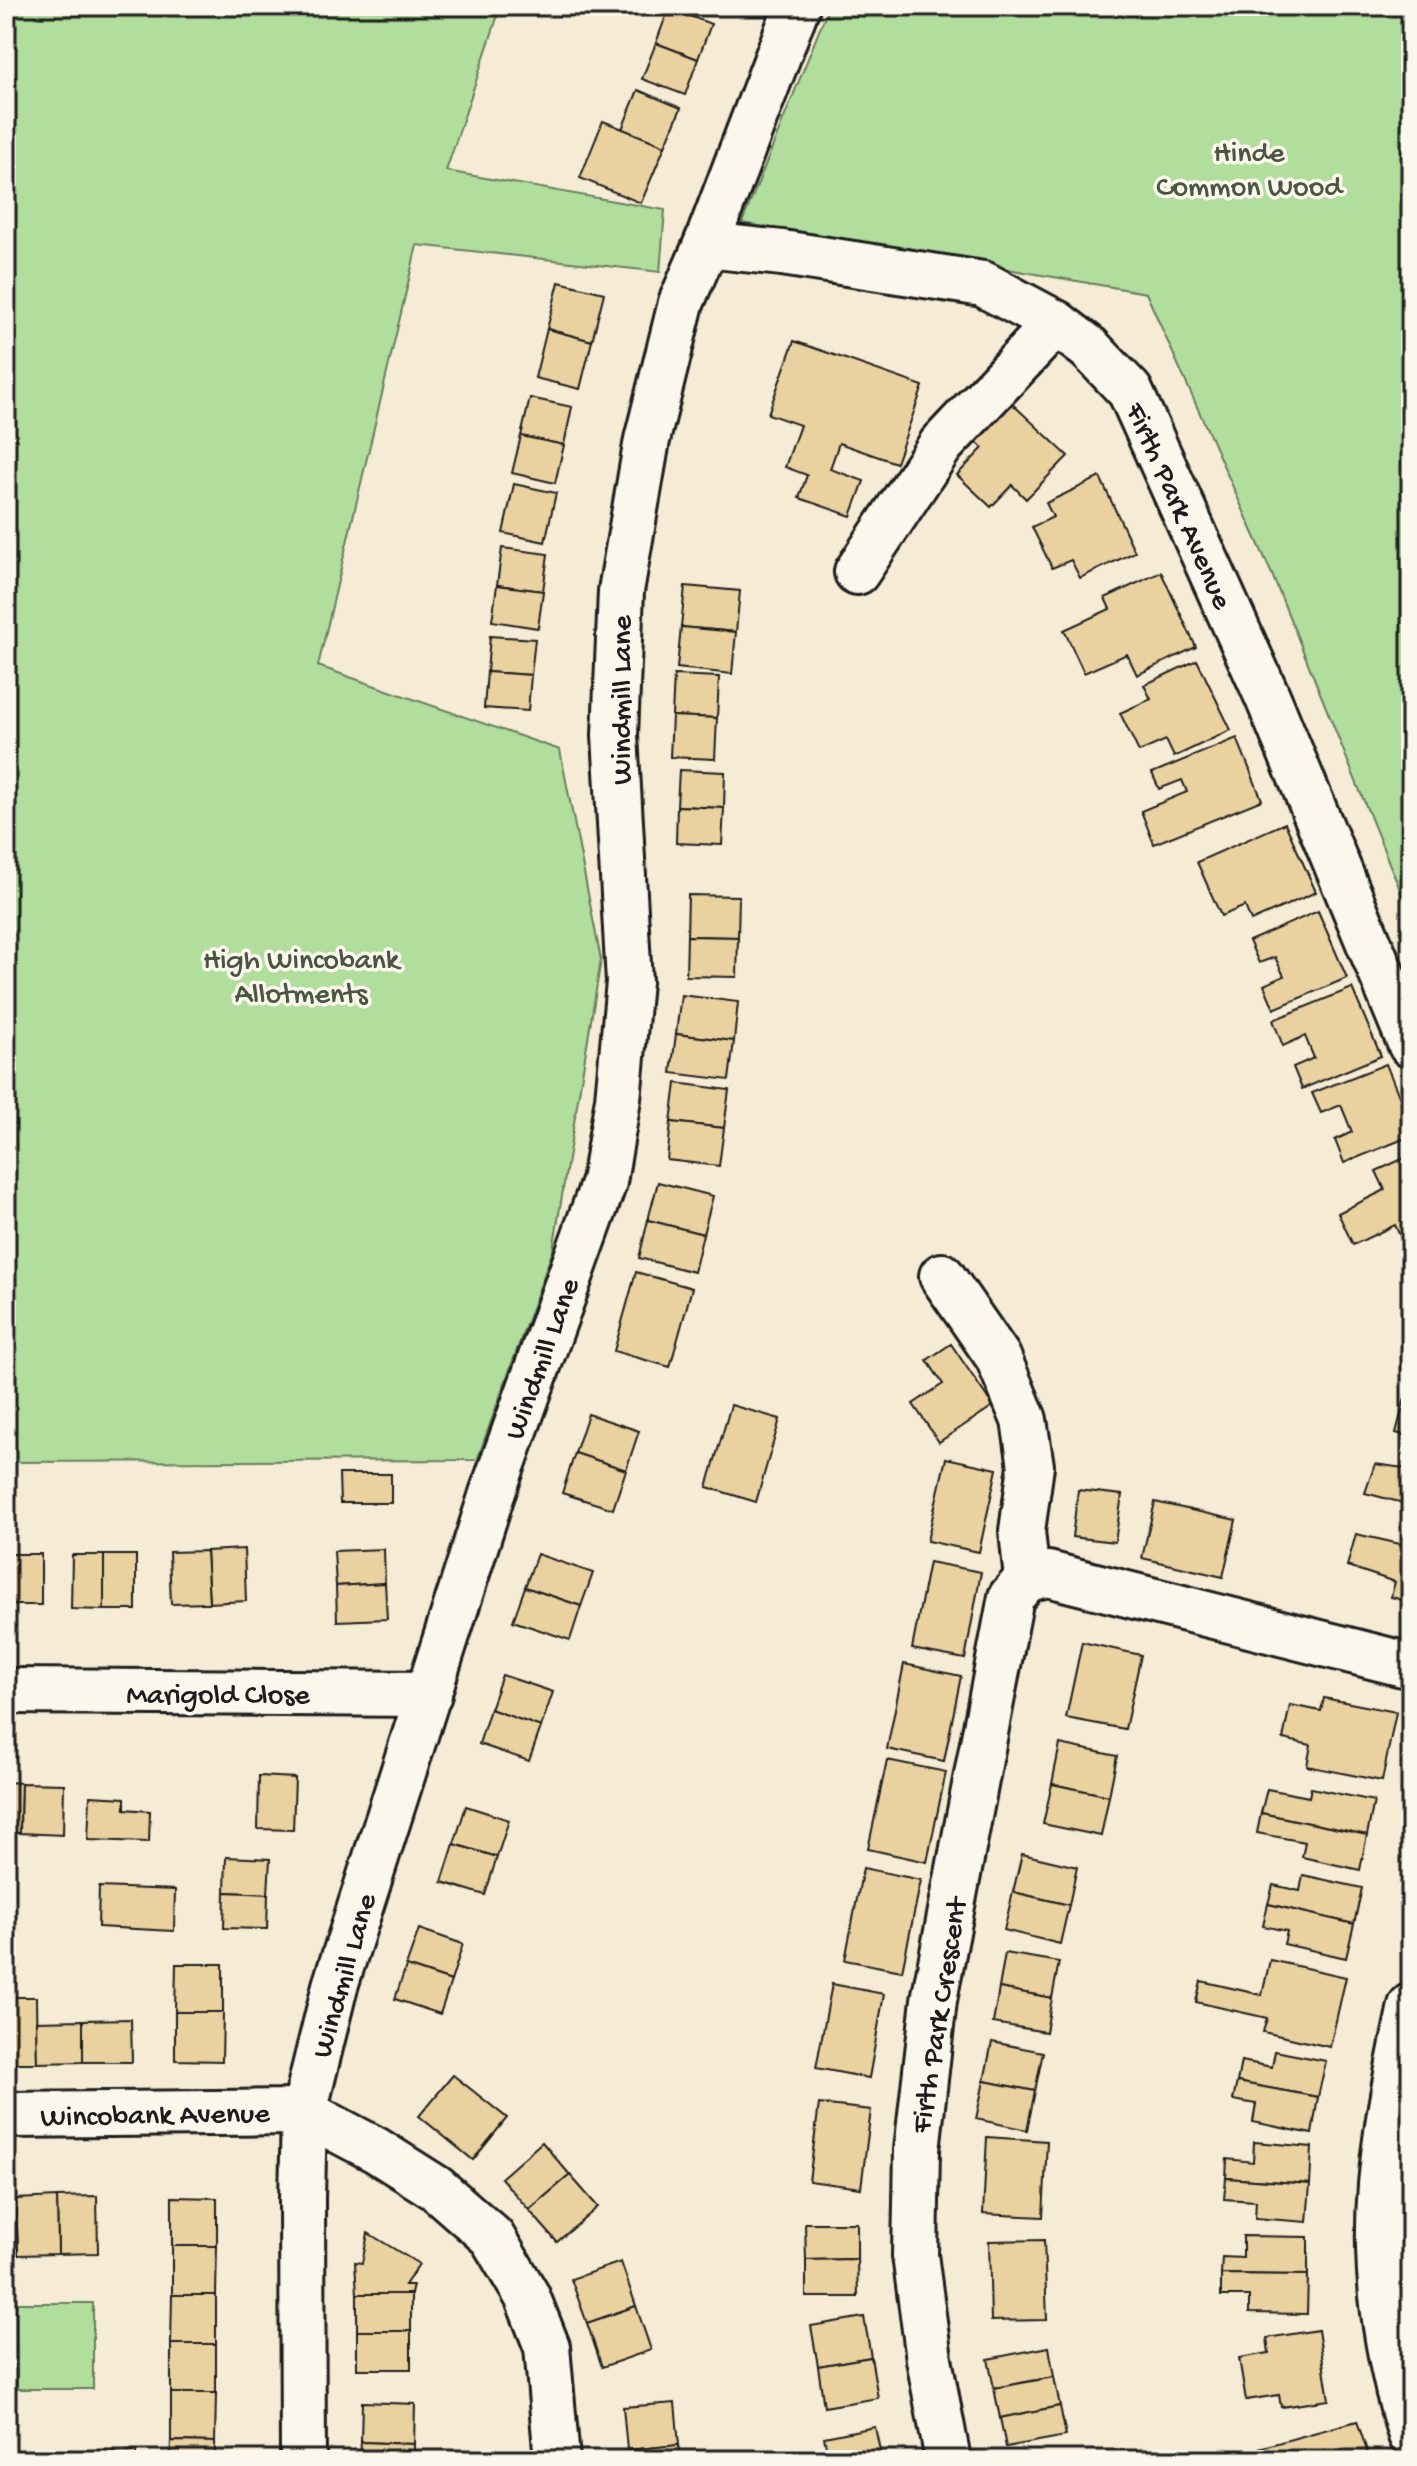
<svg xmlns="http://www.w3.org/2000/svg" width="1417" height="2466" font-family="'Gochi Hand',sans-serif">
<rect width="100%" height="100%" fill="#f6ecd5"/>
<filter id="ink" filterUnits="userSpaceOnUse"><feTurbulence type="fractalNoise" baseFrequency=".0125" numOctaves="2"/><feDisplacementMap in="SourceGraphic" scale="16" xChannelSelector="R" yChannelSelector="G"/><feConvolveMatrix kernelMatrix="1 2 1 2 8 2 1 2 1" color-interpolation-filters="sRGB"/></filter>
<g filter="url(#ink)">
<g fill="#b1de9d" stroke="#667d5c" stroke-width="2">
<path d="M6 6H501L446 171 665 210 660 272 417 245 318 666 560 750 601 960 553 1250 477 1460 6 1462Z"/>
<path d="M829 6H1411V917L1271 572 1146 293 742 223Z"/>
<path d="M16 2303H93V2389H17Z"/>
</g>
<g fill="#ead2a0" stroke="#1c1c1c" stroke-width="2">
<path d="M669 8 711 24 698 59 656 43Z"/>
<path d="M656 43 698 59 685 95 642 79Z"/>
<path d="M638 90 681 108 665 146 622 129Z"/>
<path d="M603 121 665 146 641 203 580 178Z"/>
<path d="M559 282 604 293 592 341 547 329Z"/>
<path d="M547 329 592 341 580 389 535 378Z"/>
<path d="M794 341 923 386 896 463 839 443 830 469 864 481 851 516 799 498 807 475 785 467 800 425 768 414Z"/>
<path d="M530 398 572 407 564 445 521 436Z"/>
<path d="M1007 399 1068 456 1026 499 1012 485 991 507 957 475 983 448 971 437Z"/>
<path d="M521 436 564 445 555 483 512 473Z"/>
<path d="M1100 477 1135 552 1080 578 1071 560 1052 568 1032 527 1053 517 1046 503Z"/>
<path d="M514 484 556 493 545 542 503 533Z"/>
<path d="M502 548 548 554 543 591 497 585Z"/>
<path d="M1161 572 1196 647 1137 675 1127 654 1084 673 1064 630 1110 609 1105 598Z"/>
<path d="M497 585 543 591 538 628 492 621Z"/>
<path d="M685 586 740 591 736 632 681 627Z"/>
<path d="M681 627 736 632 732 674 677 668Z"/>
<path d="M490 636 535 639 531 675 487 672Z"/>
<path d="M1197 660 1231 730 1174 757 1166 740 1139 752 1120 713 1151 699 1144 685Z"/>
<path d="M487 672 531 675 528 711 484 708Z"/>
<path d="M674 675 719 677 717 718 672 716Z"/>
<path d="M672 716 717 718 715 759 670 757Z"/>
<path d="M1237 738 1262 800 1154 844 1141 811 1187 792 1182 780 1159 789 1152 773Z"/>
<path d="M679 770 725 772 724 808 677 806Z"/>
<path d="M677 806 724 808 722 845 676 843Z"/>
<path d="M1285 823 1316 892 1251 921 1245 906 1221 916 1197 862Z"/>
<path d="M688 895 739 896 738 937 687 936Z"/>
<path d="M1318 911 1347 978 1274 1009 1264 985 1284 976 1275 957 1259 963 1249 941Z"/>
<path d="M687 936 738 937 737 977 686 976Z"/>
<path d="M1352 988 1381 1056 1302 1089 1293 1067 1314 1058 1305 1036 1283 1046 1273 1020Z"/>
<path d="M681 995 738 1002 734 1041 676 1034Z"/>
<path d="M676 1034 734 1041 729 1080 671 1073Z"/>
<path d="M1386 1064 1411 1126V1136L1344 1163 1335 1140 1352 1132 1341 1105 1321 1113 1312 1093Z"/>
<path d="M676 1083 729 1090 724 1128 671 1122Z"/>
<path d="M671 1122 724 1128 719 1166 667 1160Z"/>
<path d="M1411 1155V1246L1406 1249 1395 1225 1353 1245 1338 1213 1385 1190 1376 1171Z"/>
<path d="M658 1182 713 1196 703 1234 648 1220Z"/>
<path d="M648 1220 703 1234 694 1272 639 1258Z"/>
<path d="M636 1272 692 1288 670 1367 614 1351Z"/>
<path d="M1404 1331H1411V1370L1402 1368Z"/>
<path d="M951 1344 993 1406 939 1442 913 1404 943 1384 927 1360Z"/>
<path d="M1406 1394H1411V1437L1396 1433Z"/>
<path d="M731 1405 780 1419 756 1502 707 1487Z"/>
<path d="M588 1414 639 1431 626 1470 575 1453Z"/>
<path d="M575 1453 626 1470 613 1509 562 1493Z"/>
<path d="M946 1458 997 1469 979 1552 927 1541Z"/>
<path d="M1375 1464 1411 1469V1505L1365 1493Z"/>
<path d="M339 1474H391V1503H340Z"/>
<path d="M1078 1490 1122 1495 1115 1542 1072 1537Z"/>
<path d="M1155 1502 1236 1520 1223 1577 1142 1558Z"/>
<path d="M1356 1534 1409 1546 1411 1539V1602L1391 1597 1395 1582 1347 1566Z"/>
<path d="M244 1549 246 1601 209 1603 206 1551Z"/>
<path d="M384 1549 385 1583 336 1586 334 1551Z"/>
<path d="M206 1551 209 1603 171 1604 169 1552Z"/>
<rect x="7" y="1554" width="34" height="51"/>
<path d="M537 1554 593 1573 581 1606 525 1587Z"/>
<path d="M72 1555H104V1610L71 1609Z"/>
<rect x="104" y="1555" width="32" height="55"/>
<path d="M929 1562 981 1572 965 1659 912 1649Z"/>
<path d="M385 1583 387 1619 337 1621 336 1586Z"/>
<path d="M525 1587 581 1606 570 1640 513 1621Z"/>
<path d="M1082 1642 1141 1655 1125 1729 1066 1718Z"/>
<path d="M904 1664 961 1676 944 1761 887 1749Z"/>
<path d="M502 1675 553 1692 541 1727 490 1709Z"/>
<path d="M1324 1698 1396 1712 1382 1781 1307 1766 1311 1745 1283 1739 1290 1705 1321 1711Z"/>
<path d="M490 1709 541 1727 529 1761 479 1744Z"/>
<path d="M1060 1744 1117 1756 1109 1796 1052 1784Z"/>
<path d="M887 1760 946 1772 927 1862 868 1849Z"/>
<path d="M259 1776 295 1778 293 1830 258 1829Z"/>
<path d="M6 1782 21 1783 20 1833H6Z"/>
<path d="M21 1783 64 1784 63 1835 20 1833Z"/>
<path d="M1052 1784 1109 1796 1101 1836 1043 1824Z"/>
<path d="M1311 1788 1374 1801 1367 1835 1261 1813 1267 1789 1309 1797Z"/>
<path d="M90 1796 125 1798V1809L150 1811 149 1842 88 1840Z"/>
<path d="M466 1806 509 1820 497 1857 454 1844Z"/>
<path d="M1261 1813 1367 1835 1360 1870 1302 1857 1305 1842 1257 1833Z"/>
<path d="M454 1844 497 1857 485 1895 442 1882Z"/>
<path d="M1022 1854 1077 1867 1069 1905 1013 1892Z"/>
<path d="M226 1857 270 1859 268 1894 225 1892Z"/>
<path d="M863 1868 921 1880 902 1971 845 1960Z"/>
<path d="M1303 1875 1362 1888 1354 1924 1268 1904 1273 1885 1300 1891Z"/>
<path d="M99 1887 175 1890 174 1931 98 1927Z"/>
<path d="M225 1892 268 1894 267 1929 224 1928Z"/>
<path d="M1013 1892 1069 1905 1060 1944 1004 1930Z"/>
<path d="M1268 1904 1354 1924 1346 1958 1284 1944 1287 1931 1263 1926Z"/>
<path d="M419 1929 463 1944 451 1981 406 1966Z"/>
<path d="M1005 1953 1059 1962 1052 1998 999 1988Z"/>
<path d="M1270 1960 1346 1977 1330 2047 1263 2032 1267 2018 1196 2002 1201 1981 1262 1995Z"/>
<path d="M176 1964H223V2012H175Z"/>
<path d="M406 1966 451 1981 440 2014 395 1999Z"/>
<path d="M832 1984 884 1994 869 2078 816 2068Z"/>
<path d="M999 1988 1052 1998 1046 2032 993 2023Z"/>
<path d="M6 1997H36L37 2063H6Z"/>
<path d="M175 2012H223L222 2061 175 2060Z"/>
<path d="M131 2019 132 2062H83V2020Z"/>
<path d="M83 2020V2062L37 2063 36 2021Z"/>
<path d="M992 2042 1043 2052 1035 2091 984 2081Z"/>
<path d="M1275 2051 1326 2061 1318 2097 1237 2082 1241 2061 1272 2067Z"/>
<path d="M453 2075 507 2118 473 2160 419 2116Z"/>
<path d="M984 2081 1035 2091 1027 2130 976 2119Z"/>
<path d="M1237 2082 1318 2097 1312 2134 1253 2122 1256 2104 1233 2100Z"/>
<path d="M819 2104 871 2110 861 2188 809 2181Z"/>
<path d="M987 2137 1047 2141 1043 2217 983 2214Z"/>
<path d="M542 2142 570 2175 529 2210 501 2178Z"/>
<path d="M1254 2142 1312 2147 1310 2184 1226 2178 1227 2159 1253 2162Z"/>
<path d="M570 2175 598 2207 557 2242 529 2210Z"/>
<path d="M1226 2178 1310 2184 1307 2222 1255 2218 1256 2201 1224 2199Z"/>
<path d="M97 2196 98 2253 58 2254 57 2197Z"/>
<path d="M57 2197 58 2254 18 2255 16 2199Z"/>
<path d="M172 2197 217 2198V2246H172Z"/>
<path d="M6 2199H16L18 2255 6 2256Z"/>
<path d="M805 2223H857V2259L806 2260Z"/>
<path d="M368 2233 419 2264 405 2285H413L411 2294H357L355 2262 362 2263Z"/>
<path d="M1243 2236 1308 2237V2275L1221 2274 1222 2257 1243 2258Z"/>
<path d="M1044 2240 1047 2320 991 2321 989 2241Z"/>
<path d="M172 2246H217L216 2295H172Z"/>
<path d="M857 2259 858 2297H806V2260Z"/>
<path d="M621 2262 636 2306 587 2323 571 2279Z"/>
<path d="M1221 2274 1308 2275 1307 2314 1249 2313V2296H1221Z"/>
<rect x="357" y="2294" width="54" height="37"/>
<path d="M172 2295H216V2344H171Z"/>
<path d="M636 2306 651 2350 602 2367 587 2323Z"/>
<path d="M864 2317 871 2357 818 2366 811 2326Z"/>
<path d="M1318 2330 1329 2400 1281 2407 1279 2395 1246 2400 1239 2358 1269 2353 1267 2338Z"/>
<rect x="357" y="2331" width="54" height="38"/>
<rect x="171" y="2344" width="45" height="49"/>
<path d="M1049 2347 1054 2377 994 2388 988 2359Z"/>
<path d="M871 2357 878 2398 824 2407 818 2366Z"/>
<path d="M1054 2377 1060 2406 1000 2418 994 2388Z"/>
<path d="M171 2393H216L215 2442 171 2441Z"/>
<path d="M362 2402 415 2404 414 2444 361 2442Z"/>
<path d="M675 2403 679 2445 627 2450 623 2407Z"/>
<path d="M1060 2406 1066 2436 1006 2447 1000 2418Z"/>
<path d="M1357 2421 1370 2460H1264L1259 2448Z"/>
<path d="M875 2427 882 2460H829L824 2437Z"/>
<path d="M171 2441 215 2442V2460H170Z"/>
<path d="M361 2442 414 2444V2460H360Z"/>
<path d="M679 2445 680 2460H628L627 2450Z"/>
<path d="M136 2451V2460H49V2452Z"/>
<rect x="6" y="2452" width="43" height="8"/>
</g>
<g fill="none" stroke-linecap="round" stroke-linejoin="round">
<g stroke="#1c1c1c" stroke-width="50">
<g id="minor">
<path d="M706 245 782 253 983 284 1056 323 1089 348 1130 391 1268 698 1411 1045"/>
<path d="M857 572 941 445 1056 323"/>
<path d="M942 1276 998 1357 1024 1420 1031 1466 1022 1531 1027 1579"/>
<path d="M6 1691 429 1694"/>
<path d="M6 2115 304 2112 376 2150 436 2188 492 2237 527 2296 547 2347 557 2460"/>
<path d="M303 2460 302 2199 304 2112 335 1986 492 1494 604 1182 618 1099 629 982 615 735 621 591 647 440 681 303 706 245 797 6"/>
<path d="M948 2460 929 2359 915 2255 917 2150 934 2000 1011 1597 1027 1579 1048 1574 1411 1666"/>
</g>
</g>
<g stroke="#1c1c1c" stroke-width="50">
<path id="major" d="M1411 2006C1394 2085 1377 2167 1379 2248 1380 2307 1393 2379 1411 2435"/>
</g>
<use href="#minor" stroke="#fbf7ec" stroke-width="44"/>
<use href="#major" stroke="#fbf7ec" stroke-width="44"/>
</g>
</g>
<g text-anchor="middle" stroke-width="7" stroke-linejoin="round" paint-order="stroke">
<g font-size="30" fill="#495643" stroke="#fbf7ec">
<text x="1249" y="161">Hinde<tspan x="1249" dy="34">Common Wood</tspan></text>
<text x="301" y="968">High Wincobank<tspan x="301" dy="34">Allotments</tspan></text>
</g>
<g font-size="30" fill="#1c1c1c" stroke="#fbf7ec">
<text transform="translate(1181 505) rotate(66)" y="10">Firth Park Avenue</text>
<text transform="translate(620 700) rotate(-90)" y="10">Windmill Lane</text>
<text transform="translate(540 1358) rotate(-70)" y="10">Windmill Lane</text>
<text x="218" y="1703">Marigold Close</text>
<text transform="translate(342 1975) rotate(-74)" y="10">Windmill Lane</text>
<text transform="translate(937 2015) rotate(-81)" y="10">Firth Park Crescent</text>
<text transform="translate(155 2113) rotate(-1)" y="10">Wincobank Avenue</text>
</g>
</g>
<rect width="1417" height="2466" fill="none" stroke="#fbf7ec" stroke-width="32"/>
<rect x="16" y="16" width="1385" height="2434" fill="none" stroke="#1c1c1c" stroke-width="3" filter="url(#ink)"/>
</svg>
